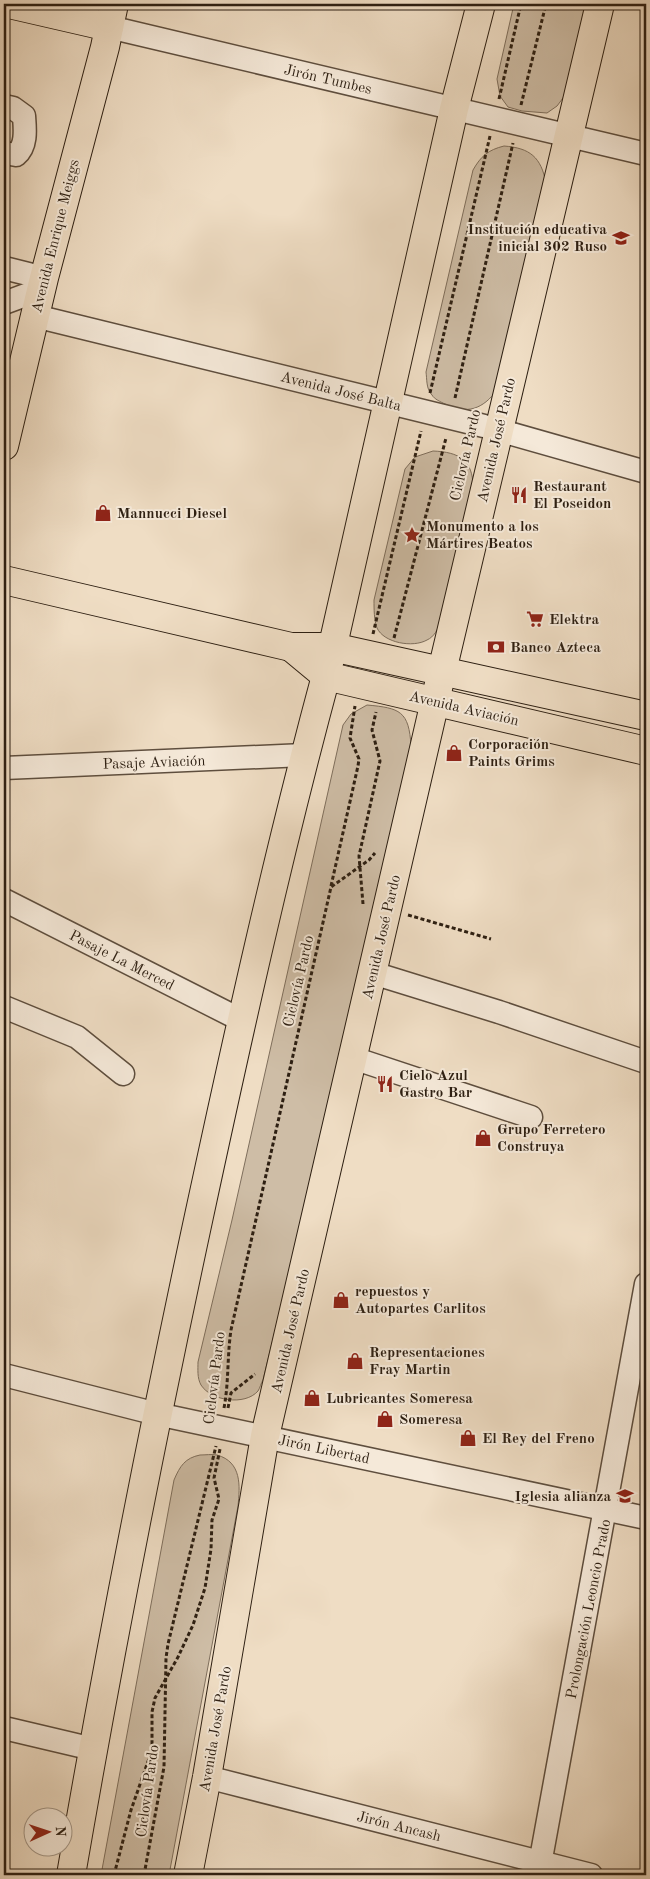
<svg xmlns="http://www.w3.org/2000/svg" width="650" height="1879" font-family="'Old Standard TT',serif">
<rect width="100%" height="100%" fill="#efddc4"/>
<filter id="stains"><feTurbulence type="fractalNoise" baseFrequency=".004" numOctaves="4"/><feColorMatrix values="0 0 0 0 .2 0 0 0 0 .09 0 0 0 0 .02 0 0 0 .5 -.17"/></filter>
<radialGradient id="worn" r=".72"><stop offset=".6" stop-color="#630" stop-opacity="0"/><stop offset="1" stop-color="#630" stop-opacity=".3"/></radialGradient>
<g fill="#cebda6" stroke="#7e6e5c">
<path d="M514 4H587L566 94 557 106 547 113 522 111 508 107 500 96 497 79Z"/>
<path d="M504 146C530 148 541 157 546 183L497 390C483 409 467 415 445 404 441 402 434 399 432 395 426 389 427 379 426 372L473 170C481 156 488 150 504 146Z"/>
<path d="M433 451C459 452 473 460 473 487L441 622C438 629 434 637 427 640 413 648 384 643 377 628 374 620 374 609 374 600L405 469 415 457Z"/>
<path d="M367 705C400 708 409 711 411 746L298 1236 263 1380C261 1383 260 1388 258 1391 245 1406 211 1401 201 1385 197 1378 198 1369 198 1362L232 1220 343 725 351 714Z"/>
<path d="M200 1455C205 1455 212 1454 217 1455 242 1462 240 1486 238 1506L169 1875H101L174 1480C180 1466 185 1458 200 1455Z"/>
</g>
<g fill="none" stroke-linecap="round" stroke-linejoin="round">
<g stroke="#5e4e3e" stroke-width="25">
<g id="minor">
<path d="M109 27 646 154"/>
<path d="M4 106 13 108 24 116C25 129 27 146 16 155L4 153"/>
<path d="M4 268 44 278"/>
<path d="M4 303 42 289"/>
<path d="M35 316 484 426 646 472"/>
<path d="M4 768 304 755"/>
<path d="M4 900 241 1020"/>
<path d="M373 973 499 1012 646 1062"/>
<path d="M4 1007 77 1037 123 1074"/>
<path d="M353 1058 531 1117"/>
<path d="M4 1375 157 1414 646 1518"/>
<path d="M4 1728 93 1749"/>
<path d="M207 1777 591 1875"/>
<path d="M538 1875 646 1284"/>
</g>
</g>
<g stroke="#2d1f12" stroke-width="30">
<g id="major">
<path d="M9 4 109 27"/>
<path d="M4 446 44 278 105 47 114 4"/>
<path d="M71 1875C109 1654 152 1435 199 1216 238 1035 278 854 326 676L454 109 481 4"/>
<path d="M188 1875 207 1777 265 1436 442 671 600 4"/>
</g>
</g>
<g stroke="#2d1f12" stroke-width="30">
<g id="highway">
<path d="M4 580 291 647H332L646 716"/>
<path d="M291 647 326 676 646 751"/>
</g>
</g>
<g stroke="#2d1f12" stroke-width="3" stroke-dasharray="4 2.5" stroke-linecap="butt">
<path d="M499 99 521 4"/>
<path d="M521 105 546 4"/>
<path d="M430 393 490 136"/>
<path d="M455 398 513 143"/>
<path d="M373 634 421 431"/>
<path d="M394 638 446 438"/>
<path d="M331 886 358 766 359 759 350 738 355 706"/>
<path d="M363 904 359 856 380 761 372 730 376 712"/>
<path d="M408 915 491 939"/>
<path d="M224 1408C229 1382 227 1356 231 1330L331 887 369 860 375 853"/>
<path d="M228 1408 231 1393 255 1374"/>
<path d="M114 1875 131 1810 152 1750V1712L155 1698 178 1657 193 1625 205 1588 211 1549 212 1520 219 1499 214 1478 220 1449"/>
<path d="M144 1875 164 1767 166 1658 168 1644 216 1446"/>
</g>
<use href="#minor" stroke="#f5e9d9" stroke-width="22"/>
<use href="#major" stroke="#efddc4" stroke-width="28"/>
<use href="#highway" stroke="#efddc4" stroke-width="28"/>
</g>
<defs>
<g id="school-bare" transform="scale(1.35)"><path d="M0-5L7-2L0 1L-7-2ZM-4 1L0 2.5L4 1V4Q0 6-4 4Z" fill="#8f2418" stroke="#f5e9d9" stroke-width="2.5" paint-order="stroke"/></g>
<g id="restaurant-bare" transform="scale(1.35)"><path d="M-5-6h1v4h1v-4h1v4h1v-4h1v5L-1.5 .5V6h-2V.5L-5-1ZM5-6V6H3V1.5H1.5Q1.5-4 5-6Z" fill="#8f2418" stroke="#f5e9d9" stroke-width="2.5" paint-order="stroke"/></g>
<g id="shop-bare" transform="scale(1.35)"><path d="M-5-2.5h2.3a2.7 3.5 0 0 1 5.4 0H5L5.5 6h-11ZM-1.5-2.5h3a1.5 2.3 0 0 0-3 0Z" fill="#8f2418" stroke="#f5e9d9" stroke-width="2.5" paint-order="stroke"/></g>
<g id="sight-bare" transform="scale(1.35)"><path d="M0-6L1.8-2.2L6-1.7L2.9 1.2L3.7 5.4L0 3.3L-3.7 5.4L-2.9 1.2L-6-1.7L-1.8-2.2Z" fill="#8f2418" stroke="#f5e9d9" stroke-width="2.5" paint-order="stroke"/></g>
<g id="supermarket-bare" transform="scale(1.35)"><path d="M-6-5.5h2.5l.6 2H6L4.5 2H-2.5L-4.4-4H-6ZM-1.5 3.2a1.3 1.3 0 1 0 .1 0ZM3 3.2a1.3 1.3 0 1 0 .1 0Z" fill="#8f2418" stroke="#f5e9d9" stroke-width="2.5" paint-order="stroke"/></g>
<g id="bank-bare" transform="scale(1.35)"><path d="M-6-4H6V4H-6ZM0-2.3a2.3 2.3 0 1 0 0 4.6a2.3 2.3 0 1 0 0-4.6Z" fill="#8f2418" stroke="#f5e9d9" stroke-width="2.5" paint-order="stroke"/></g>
</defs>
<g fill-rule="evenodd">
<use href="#school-bare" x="621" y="238"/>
<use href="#restaurant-bare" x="519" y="495"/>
<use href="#shop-bare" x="103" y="513"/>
<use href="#sight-bare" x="412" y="535"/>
<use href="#supermarket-bare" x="535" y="619"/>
<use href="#bank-bare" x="496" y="647"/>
<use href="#shop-bare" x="454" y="753"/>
<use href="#restaurant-bare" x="385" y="1084"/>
<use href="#shop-bare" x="483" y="1138"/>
<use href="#shop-bare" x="341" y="1300"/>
<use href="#shop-bare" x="355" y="1361"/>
<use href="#shop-bare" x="312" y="1398"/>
<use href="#shop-bare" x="385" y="1419"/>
<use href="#shop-bare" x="468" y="1438"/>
<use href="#school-bare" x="625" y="1496"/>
</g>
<g text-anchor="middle" stroke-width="4" stroke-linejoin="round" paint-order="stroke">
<g font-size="15" fill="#2d1f12" stroke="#f5e9d9">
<text transform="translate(328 79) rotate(13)" y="5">Jirón Tumbes</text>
<text transform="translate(55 236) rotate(-76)" y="5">Avenida Enrique Meiggs</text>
<text transform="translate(341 391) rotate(14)" y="5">Avenida José Balta</text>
<text transform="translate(496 440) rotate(-77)" y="5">Avenida José Pardo</text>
<text transform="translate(465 455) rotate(-77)" y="5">Ciclovía Pardo</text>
<text transform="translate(464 708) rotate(13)" y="5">Avenida Aviación</text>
<text transform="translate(154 762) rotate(-2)" y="5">Pasaje Aviación</text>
<text transform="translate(381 937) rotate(-77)" y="5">Avenida José Pardo</text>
<text transform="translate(122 960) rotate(27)" y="5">Pasaje La Merced</text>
<text transform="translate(298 981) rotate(-77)" y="5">Ciclovía Pardo</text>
<text transform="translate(290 1331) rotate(-77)" y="5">Avenida José Pardo</text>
<text transform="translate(214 1378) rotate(-83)" y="5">Ciclovía Pardo</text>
<text transform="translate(324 1449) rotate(12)" y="5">Jirón Libertad</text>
<text transform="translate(588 1609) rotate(-79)" y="5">Prolongación Leoncio Prado</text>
<text transform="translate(215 1729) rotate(-80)" y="5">Avenida José Pardo</text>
<text transform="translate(147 1791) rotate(-82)" y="5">Ciclovía Pardo</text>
<text transform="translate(399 1826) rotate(14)" y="5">Jirón Ancash</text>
</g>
<g font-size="15" font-weight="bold" fill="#2d1f12" stroke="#f5e9d9" text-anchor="start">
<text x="607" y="234" text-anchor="end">Institución educativa<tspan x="607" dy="17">inicial 302 Ruso</tspan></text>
<text x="533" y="491">Restaurant<tspan x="533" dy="17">El Poseidon</tspan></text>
<text x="117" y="518">Mannucci Diesel</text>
<text x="426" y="531">Monumento a los<tspan x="426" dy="17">Mártires Beatos</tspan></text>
<text x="549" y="624">Elektra</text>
<text x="510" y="652">Banco Azteca</text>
<text x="468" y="749">Corporación<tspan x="468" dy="17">Paints Grims</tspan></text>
<text x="399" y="1080">Cielo Azul<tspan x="399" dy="17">Gastro Bar</tspan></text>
<text x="497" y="1134">Grupo Ferretero<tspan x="497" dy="17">Construya</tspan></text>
<text x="355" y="1296">repuestos y<tspan x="355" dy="17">Autopartes Carlitos</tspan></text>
<text x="369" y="1357">Representaciones<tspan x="369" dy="17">Fray Martin</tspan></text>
<text x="326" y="1403">Lubricantes Someresa</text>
<text x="399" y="1424">Someresa</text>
<text x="482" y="1443">El Rey del Freno</text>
<text x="611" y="1501" text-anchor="end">Iglesia alianza</text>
</g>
</g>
<rect width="650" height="1879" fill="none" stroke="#efddc4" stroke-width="20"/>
<rect x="5" y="5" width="640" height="1869" fill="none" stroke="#2d1f12" stroke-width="2.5"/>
<rect x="10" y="10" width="630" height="1859" fill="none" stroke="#2d1f12"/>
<g transform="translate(48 1832) rotate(87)"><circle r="24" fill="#f5e9d9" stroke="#a59889"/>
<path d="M0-4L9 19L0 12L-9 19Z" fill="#8f2418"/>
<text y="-8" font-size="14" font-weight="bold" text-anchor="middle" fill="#2d1f12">N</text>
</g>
<rect width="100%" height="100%" filter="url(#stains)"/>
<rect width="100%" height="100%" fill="url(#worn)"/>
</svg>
